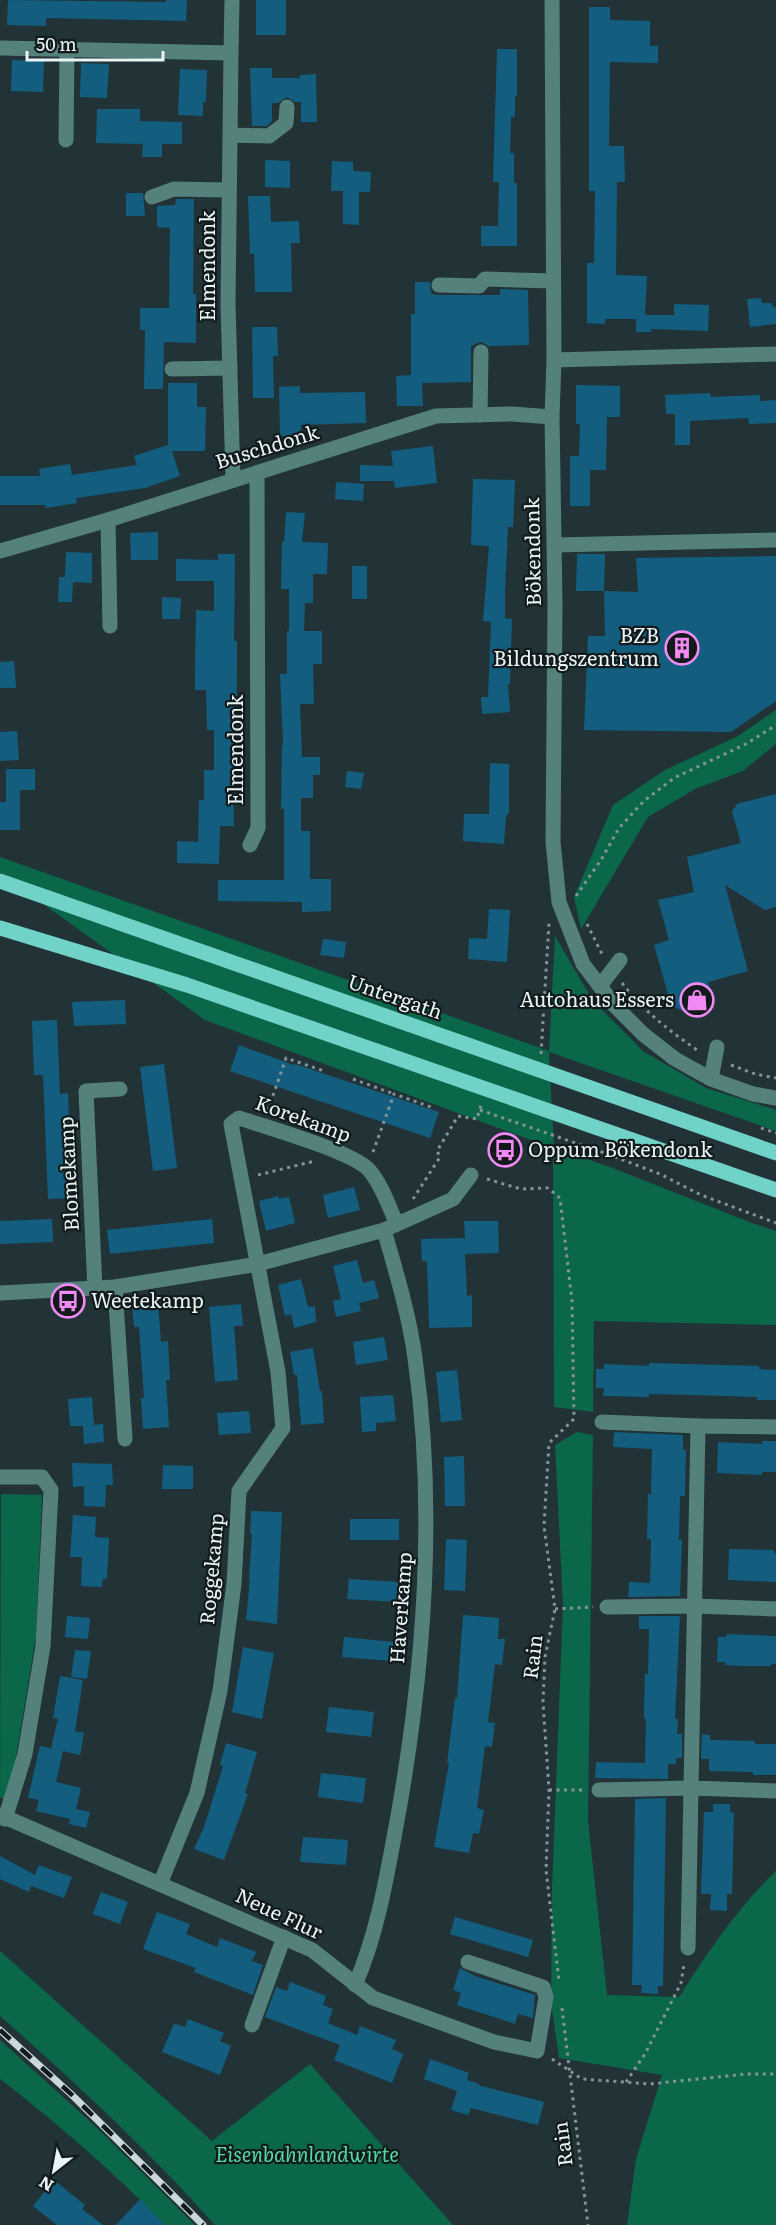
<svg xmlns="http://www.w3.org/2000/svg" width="776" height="2225" font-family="Literata,serif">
<rect width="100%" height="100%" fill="#213337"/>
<g fill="#0b6749">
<path d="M776 710V744L743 771 695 789 648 817 581 929 574 897 613 805 665 770 738 736Z"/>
<path d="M0 857 549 1051 555 936 593 1001 643 1051 706 1088 776 1110V1131L549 1052 554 1148 610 1167 752 1223 776 1231V1325L594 1321 593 1412 554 1407 553 1148 205 1020 0 873Z"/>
<path d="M577 1432 593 1435 588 1821 607 1995 679 1997C708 1952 737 1908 776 1871V2225H627L636 2159 662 2075 559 2058 551 2002 552 1889 563 1604 555 1445Z"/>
<path d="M1 1494 42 1495 36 1636 12 1781 4 1799 0 1797Z"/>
<path d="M0 1951 212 2141 310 2064 453 2225H215C148 2150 75 2082 0 2016Z"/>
<path d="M0 2040 95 2126 195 2225H165C114 2172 58 2124 0 2079Z"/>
</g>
<g fill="#135e7f">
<path d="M8 0 166 2V0H187L186 21 46 18V26L7 25Z"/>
<rect x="256" y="0" width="30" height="35"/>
<path d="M589 7H610V20L650 21V46H658V63L610 62 609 146H624L625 182H617L616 275 647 276 645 315H674V304L709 305 708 331 651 329V332H636V319H605V324L587 323V263H594L595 191H589Z"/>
<path d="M497 49H517V96L515 95V117H511L510 153H514V183H517V246H481V226H498L499 182H493Z"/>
<path d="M12 60 44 61 43 92 11 91Z"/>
<path d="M81 63 109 64 107 98 80 97Z"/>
<path d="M250 68H272V78H300V75L316 74 317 122H301V102H295L287 97 278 103H272V121L267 126H252Z"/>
<path d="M180 69 207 70 206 102H203V116L178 115Z"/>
<path d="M97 109H140V121L182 122V144H162V157H142L143 144 96 143Z"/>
<path d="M265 160 290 161V188L265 187Z"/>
<path d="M332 161 353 162V171L371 172 370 192H359V225L343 224V191H331Z"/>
<path d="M126 193H143L145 216H126Z"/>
<path d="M248 196H270L271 222 299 221 300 243H291L292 292H255L254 254H250Z"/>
<path d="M176 199H194L193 294H196V343L164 342 163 389H144L145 330H140V308H169L170 228 157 227V206L175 205Z"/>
<path d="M415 282H430L431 294 439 295H500V289L528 290 529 345 488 346 482 342 477 343 471 346V382L422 383 423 406H397L396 376 411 375V314H415Z"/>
<path d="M761 298 762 303H772L773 307H776V324L750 327 747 299Z"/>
<path d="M252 327H277L278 356H273L274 398H253Z"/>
<path d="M168 383H197V407H206L205 451H172L180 476 145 488 76 498 77 503 46 508 45 505H0V476H40L39 469 70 464 72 475 137 465 134 456 168 445Z"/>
<path d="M576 385 620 386V417H607L606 470H590V506H570V456H579L580 424H576Z"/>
<path d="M300 386V393L365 392 366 423 301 425V436H280L279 387Z"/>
<path d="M710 393 711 397 760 395V401L776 400V423L749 424 748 418 690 421V445H675V414H666L665 395Z"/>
<path d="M433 446 437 483 395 488 394 481H360V465L393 466 391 451Z"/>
<path d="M473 479 515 480 513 527H508L505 592V618L512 619 510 684H508L510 712 482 714 481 697H488L491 622 483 621 489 546 471 545Z"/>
<path d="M336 482 364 484 363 501 335 499Z"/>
<path d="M286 512 305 513 302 542 328 543 327 574H313V603H305L304 631H322V664H313L314 704H300L302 757H320V775H313V798H301V831H310V879H331V911L302 912V902L218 901V880H284V809H281L282 745H283L280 674H287V631H289V589H281L282 542H284Z"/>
<path d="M158 532V560H131L130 533Z"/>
<path d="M66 552 92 553V583L73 582 72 602H58L59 577H65Z"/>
<path d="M218 554H235L234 641H237V662L236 773H233L234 826H220L219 864 177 863V841L198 842 199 800H204V770H214V730H207L206 690H195V669L196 610 214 611V581H176V559L218 560Z"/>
<path d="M577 554H605L604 591H576Z"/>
<path d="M776 556V701L731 732 584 730 588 636H605L604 591 638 592 636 558Z"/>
<rect x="352" y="566" width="15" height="33"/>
<path d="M162 597 181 598 180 619H162Z"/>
<path d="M14 661 16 688H0V662Z"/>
<path d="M17 731 19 760 0 761V732Z"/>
<path d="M490 763 509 764V813L506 816 504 844 463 841 464 814H489Z"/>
<path d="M6 769H35V790H20V830H0V802H6Z"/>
<path d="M347 771 364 773 361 789 345 787Z"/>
<path d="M776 794V907L765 910 725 885 748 971 708 982 714 1007 688 1014 671 1005 654 945 669 940 658 900 694 892 687 857 741 843 732 812 737 804Z"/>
<path d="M489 909 510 910 507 962 468 959 469 938 487 939Z"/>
<path d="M323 939 346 942 344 958 320 955Z"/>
<path d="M125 1000 126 1024 74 1026 72 1002Z"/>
<path d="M57 1020 60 1094 68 1093 72 1198 48 1199 43 1075H34L32 1021Z"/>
<path d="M239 1045 294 1065 295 1064 439 1112 430 1138 230 1071Z"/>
<path d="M164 1064 177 1168 153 1171 140 1067Z"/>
<path d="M354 1187 360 1210 328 1218 323 1195Z"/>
<path d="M278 1196 279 1199 289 1197 295 1223 266 1231 259 1201Z"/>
<path d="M52 1219 53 1242 0 1244V1221Z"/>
<path d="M212 1219 214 1243 110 1254 107 1230Z"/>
<path d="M464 1221H498L499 1253 465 1254 467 1296 472 1295V1327L429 1328 427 1261H422L421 1239 465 1238Z"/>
<path d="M357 1260 363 1283 374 1280 379 1298 359 1303 361 1311 336 1317 333 1301 341 1299 333 1266Z"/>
<path d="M301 1279 308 1307 315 1306 316 1322 294 1328 291 1314 285 1316 278 1285Z"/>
<path d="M158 1303 161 1342 168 1341 170 1380H166L169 1427 143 1429 141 1398H144L139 1327H134L132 1305Z"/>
<path d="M241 1304 243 1326H234L238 1380 215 1382 209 1307Z"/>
<path d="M384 1337 388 1360 356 1365 353 1342Z"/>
<path d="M313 1348 320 1391H322L324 1423 301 1425 297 1375H294L290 1352Z"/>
<path d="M649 1363 759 1366V1369L776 1370V1400H757V1397L693 1395 649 1394V1397L603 1396 604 1388H596V1369H604V1364L649 1366Z"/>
<path d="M457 1370 462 1420 441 1422 436 1372Z"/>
<path d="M393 1395 396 1421 376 1423V1431L362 1432 360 1397Z"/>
<path d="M92 1397 94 1425 103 1424 104 1442 84 1444 83 1426H70L68 1399Z"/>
<path d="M249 1411 251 1433 219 1435 217 1413Z"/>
<path d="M614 1432 683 1435V1450H686L685 1496H680L679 1540 682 1539 680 1596 628 1597 629 1582 650 1583 651 1539H647L648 1494H651L652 1449 613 1447Z"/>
<path d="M762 1441H776V1472H762V1475L717 1473 718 1442 762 1444Z"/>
<path d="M464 1456 465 1506H445L444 1457Z"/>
<path d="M72 1463 112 1464 113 1485H106L105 1507 84 1506V1486L73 1487Z"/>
<path d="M163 1465 193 1466V1489H162Z"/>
<path d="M251 1511 282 1512 277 1624 246 1620 250 1579H249L252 1534H250Z"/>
<path d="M73 1515 96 1517 95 1537 109 1538 107 1579 103 1578 102 1587 81 1586 82 1557H70Z"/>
<rect x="350" y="1519" width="49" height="21"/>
<path d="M446 1539 467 1540 465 1591 444 1590Z"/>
<path d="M729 1549 774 1550V1553H776V1582L728 1580Z"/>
<path d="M349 1579 399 1582 398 1602 347 1599Z"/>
<path d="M463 1615 499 1618 498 1639H505L502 1665 495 1664 488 1722 495 1723 492 1747 485 1746 477 1808 484 1810 479 1834 473 1833 469 1853 434 1847 449 1763H447L455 1698H457Z"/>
<path d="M67 1616 90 1618 88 1639 65 1637Z"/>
<path d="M639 1616H680L675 1719H678L677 1734H682V1758H676V1764H668V1779L595 1778 596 1762 645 1763 646 1719H644V1704L645 1674H648L649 1629H639Z"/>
<path d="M727 1634 776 1636V1664H771V1666H741L725 1665V1662H717L718 1637H726Z"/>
<path d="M344 1637 394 1642 392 1661 342 1657Z"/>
<path d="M243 1647 274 1653 262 1719 232 1712Z"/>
<path d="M75 1650 91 1651 87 1679 71 1677Z"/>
<path d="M60 1676 83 1680 75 1731 84 1733 80 1755 63 1751 56 1782 81 1788 76 1809 90 1812 86 1828 69 1824 70 1819 36 1811 39 1800 28 1798 40 1746 58 1750 51 1748 58 1719 53 1718Z"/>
<path d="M329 1707 374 1712 371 1737 326 1732Z"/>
<path d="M702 1734 710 1735V1740H713L755 1741V1744H776V1775H753V1772L709 1771V1759H701Z"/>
<path d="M226 1743 257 1752 245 1793 248 1794 224 1860 194 1849 204 1827 223 1766 220 1765Z"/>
<path d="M321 1773 366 1778 363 1803 318 1797Z"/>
<path d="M666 1798 663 1986H658V1994L641 1993 642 1985H632L635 1799Z"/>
<path d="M713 1804H730V1812L734 1813 732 1894H727V1911L710 1910 711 1894H701L704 1812H713Z"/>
<path d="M303 1837 348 1840 346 1865 300 1862Z"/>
<path d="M0 1856 35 1875 39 1865 72 1877 64 1898 31 1886 29 1892 0 1879Z"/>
<path d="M101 1892 128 1902 120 1924 93 1914Z"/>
<path d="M157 1912 190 1924 186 1934 217 1947 220 1938 256 1952 252 1961 263 1965 253 1995 194 1972 196 1968 143 1949Z"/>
<path d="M455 1917 533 1940 528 1957 450 1934Z"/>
<path d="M460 1968 475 1976 535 1995 533 2018 518 2014 515 2024 457 2005 461 1993 453 1990Z"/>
<path d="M290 1982 326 1996 323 2005 333 2009 328 2023 357 2035 360 2026 396 2040 392 2049 403 2054 392 2083 334 2060 340 2045 265 2017 276 1987 287 1991Z"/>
<path d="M188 2019 224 2033 220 2041 231 2046 220 2075 162 2052 174 2023 185 2027Z"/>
<path d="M430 2059 469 2073 467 2080 479 2084 478 2085 544 2102 538 2125 471 2108 468 2115 451 2110 457 2091 424 2079Z"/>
<path d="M54 2180 85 2205 82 2209 103 2225H57L33 2206Z"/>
<path d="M140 2199 165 2225H116Z"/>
</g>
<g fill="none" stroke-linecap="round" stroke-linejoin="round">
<g stroke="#859497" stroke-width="3" stroke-dasharray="3 4.5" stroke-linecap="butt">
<path d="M576 896 601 860 619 828 644 801 674 778 746 744 776 725"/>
<path d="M587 924 603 956"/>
<path d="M622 983C643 1011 671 1032 700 1052"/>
<path d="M541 1054 549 923"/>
<path d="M731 1065 755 1074 776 1078"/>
<path d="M353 1079 394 1094"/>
<path d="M268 1110 286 1058 324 1071"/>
<path d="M480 1110 610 1155 660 1174 701 1195 776 1223"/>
<path d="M761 1128 776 1133"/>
<path d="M373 1152 394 1094 431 1107"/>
<path d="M258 1175 315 1161"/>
<path d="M487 1179 521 1189 548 1188 560 1198 572 1301 574 1419 549 1443 544 1526 555 1609 545 1657 543 1702 549 1790 546 1870 559 1981"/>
<path d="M413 1199 440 1157 437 1151 458 1116 477 1119 481 1105"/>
<path d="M555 1609 593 1607"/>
<path d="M549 1790H583"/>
<path d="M562 2008 588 2225"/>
<path d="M552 2059 582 2079 650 2084 746 2074H776"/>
<path d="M626 2082 645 2054 681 1983 684 1964"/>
</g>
<g stroke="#55817c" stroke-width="15">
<path d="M552 0 554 360 552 417 555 603 553 842 559 902 583 964 615 1006 643 1034 675 1059 711 1079 753 1094 776 1098"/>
<path d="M0 48 231 53 232 0"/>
<path d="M231 53 228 304 233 479"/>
<path d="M231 135 269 136 286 123 287 107"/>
<path d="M66 140 67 50"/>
<path d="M152 197 174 189 228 190"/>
<path d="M439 285 479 286 485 279 552 281"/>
<path d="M554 360 776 354"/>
<path d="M172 369 230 368"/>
<path d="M480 415 481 352"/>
<path d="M108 520 110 626"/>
<path d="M554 545 776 540"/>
<path d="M0 551 108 520 436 416 512 414 552 417"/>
<path d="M250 845 258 828 257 473"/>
<path d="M600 986 620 960"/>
<path d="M711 1079 717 1047"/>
<path d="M115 1287 125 1439"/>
<path d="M95 1289 86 1091 120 1089"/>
<path d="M0 1293 115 1287 258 1264 384 1230 453 1199 471 1175"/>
<path d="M602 1422 698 1426"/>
<path d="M776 1427 698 1426 691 1788 776 1791"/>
<path d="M0 1477H42L51 1490 43 1646 25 1754 5 1819"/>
<path d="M607 1607 694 1606 776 1609"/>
<path d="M599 1790 691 1788 688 1948"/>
<path d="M0 1815 312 1950 373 1998 494 2042 537 2051 546 1997 543 1987 468 1962"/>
<path d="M160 1884 197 1793 220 1691 234 1584 239 1491 283 1428 278 1372 231 1124 239 1118C266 1127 353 1152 369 1170 382 1185 389 1207 397 1224"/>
<path d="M355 1985C379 1930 388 1869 399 1810 425 1661 436 1508 415 1358 409 1314 396 1272 384 1230"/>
<path d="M252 2025 284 1937"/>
</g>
<g stroke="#71d2c8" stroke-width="15">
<path d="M0 881C258 974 518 1061 776 1153"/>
<path d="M0 928 187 985 776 1190"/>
</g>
<g stroke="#cbd8db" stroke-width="7">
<path id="rail" d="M0 2030 71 2094 203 2225"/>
</g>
<use href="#rail" stroke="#121a1b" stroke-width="4.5" stroke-dasharray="14" stroke-linecap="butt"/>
</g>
<defs>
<g id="building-ring" transform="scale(1.725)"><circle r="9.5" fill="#121a1b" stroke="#f18af4" stroke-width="1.5"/><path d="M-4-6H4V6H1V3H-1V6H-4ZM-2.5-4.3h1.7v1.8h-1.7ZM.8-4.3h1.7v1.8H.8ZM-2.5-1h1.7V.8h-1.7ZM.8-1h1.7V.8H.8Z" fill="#f18af4"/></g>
<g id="shop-ring" transform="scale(1.725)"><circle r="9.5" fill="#121a1b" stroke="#f18af4" stroke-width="1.5"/><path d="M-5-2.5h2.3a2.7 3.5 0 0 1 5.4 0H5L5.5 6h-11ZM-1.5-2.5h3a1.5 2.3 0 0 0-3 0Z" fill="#f18af4"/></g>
<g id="bus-ring" transform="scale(1.725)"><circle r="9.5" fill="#121a1b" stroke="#f18af4" stroke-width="1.5"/><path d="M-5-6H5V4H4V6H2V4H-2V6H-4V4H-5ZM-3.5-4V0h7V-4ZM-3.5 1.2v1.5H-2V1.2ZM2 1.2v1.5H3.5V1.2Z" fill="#f18af4"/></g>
</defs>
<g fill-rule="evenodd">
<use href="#building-ring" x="682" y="648"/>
<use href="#shop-ring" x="697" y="1000"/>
<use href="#bus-ring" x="505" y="1150"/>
<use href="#bus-ring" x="68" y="1301"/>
</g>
<g text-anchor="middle" stroke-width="4.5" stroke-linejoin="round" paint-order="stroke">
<g font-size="20" fill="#e8f4f6" stroke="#121a1b">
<text transform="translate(208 266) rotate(-90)" y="7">Elmendonk</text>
<text transform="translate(267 447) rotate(-17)" y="7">Buschdonk</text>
<text transform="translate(533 552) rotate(-91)" y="7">Bökendonk</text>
<text transform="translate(236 750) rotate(-90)" y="7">Elmendonk</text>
<text transform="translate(395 997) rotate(19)" y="7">Untergath</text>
<text transform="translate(303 1119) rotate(20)" y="7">Korekamp</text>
<text transform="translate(69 1174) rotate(-93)" y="7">Blomekamp</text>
<text transform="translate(212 1569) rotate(-85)" y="7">Roggekamp</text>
<text transform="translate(401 1608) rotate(-86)" y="7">Haverkamp</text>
<text transform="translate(533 1657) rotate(-83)" y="7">Rain</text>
<text transform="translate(279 1914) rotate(25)" y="7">Neue Flur</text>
<text transform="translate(563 2144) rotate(-97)" y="7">Rain</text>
</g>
<g font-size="20" fill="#e8f4f6" stroke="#121a1b" text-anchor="end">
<text x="659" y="643">BZB<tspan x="659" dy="23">Bildungszentrum</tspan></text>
<text x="674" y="1007">Autohaus Essers</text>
<text x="528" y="1157" text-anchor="start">Oppum Bökendonk</text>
<text x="91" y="1308" text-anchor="start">Weetekamp</text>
</g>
<g font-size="20" font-style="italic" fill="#55daa6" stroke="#121a1b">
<text x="307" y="2162">Eisenbahnlandwirte</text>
</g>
</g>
<g transform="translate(54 2171) rotate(211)" stroke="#121a1b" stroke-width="4.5" paint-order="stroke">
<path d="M0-4.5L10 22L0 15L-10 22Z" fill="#e8f4f6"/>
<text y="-9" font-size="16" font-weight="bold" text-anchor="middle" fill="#e8f4f6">N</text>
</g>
<path d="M27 51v9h136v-9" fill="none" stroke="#e8f4f6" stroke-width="3"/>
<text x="36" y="51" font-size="18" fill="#e8f4f6" stroke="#121a1b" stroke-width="4.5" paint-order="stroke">50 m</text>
</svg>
